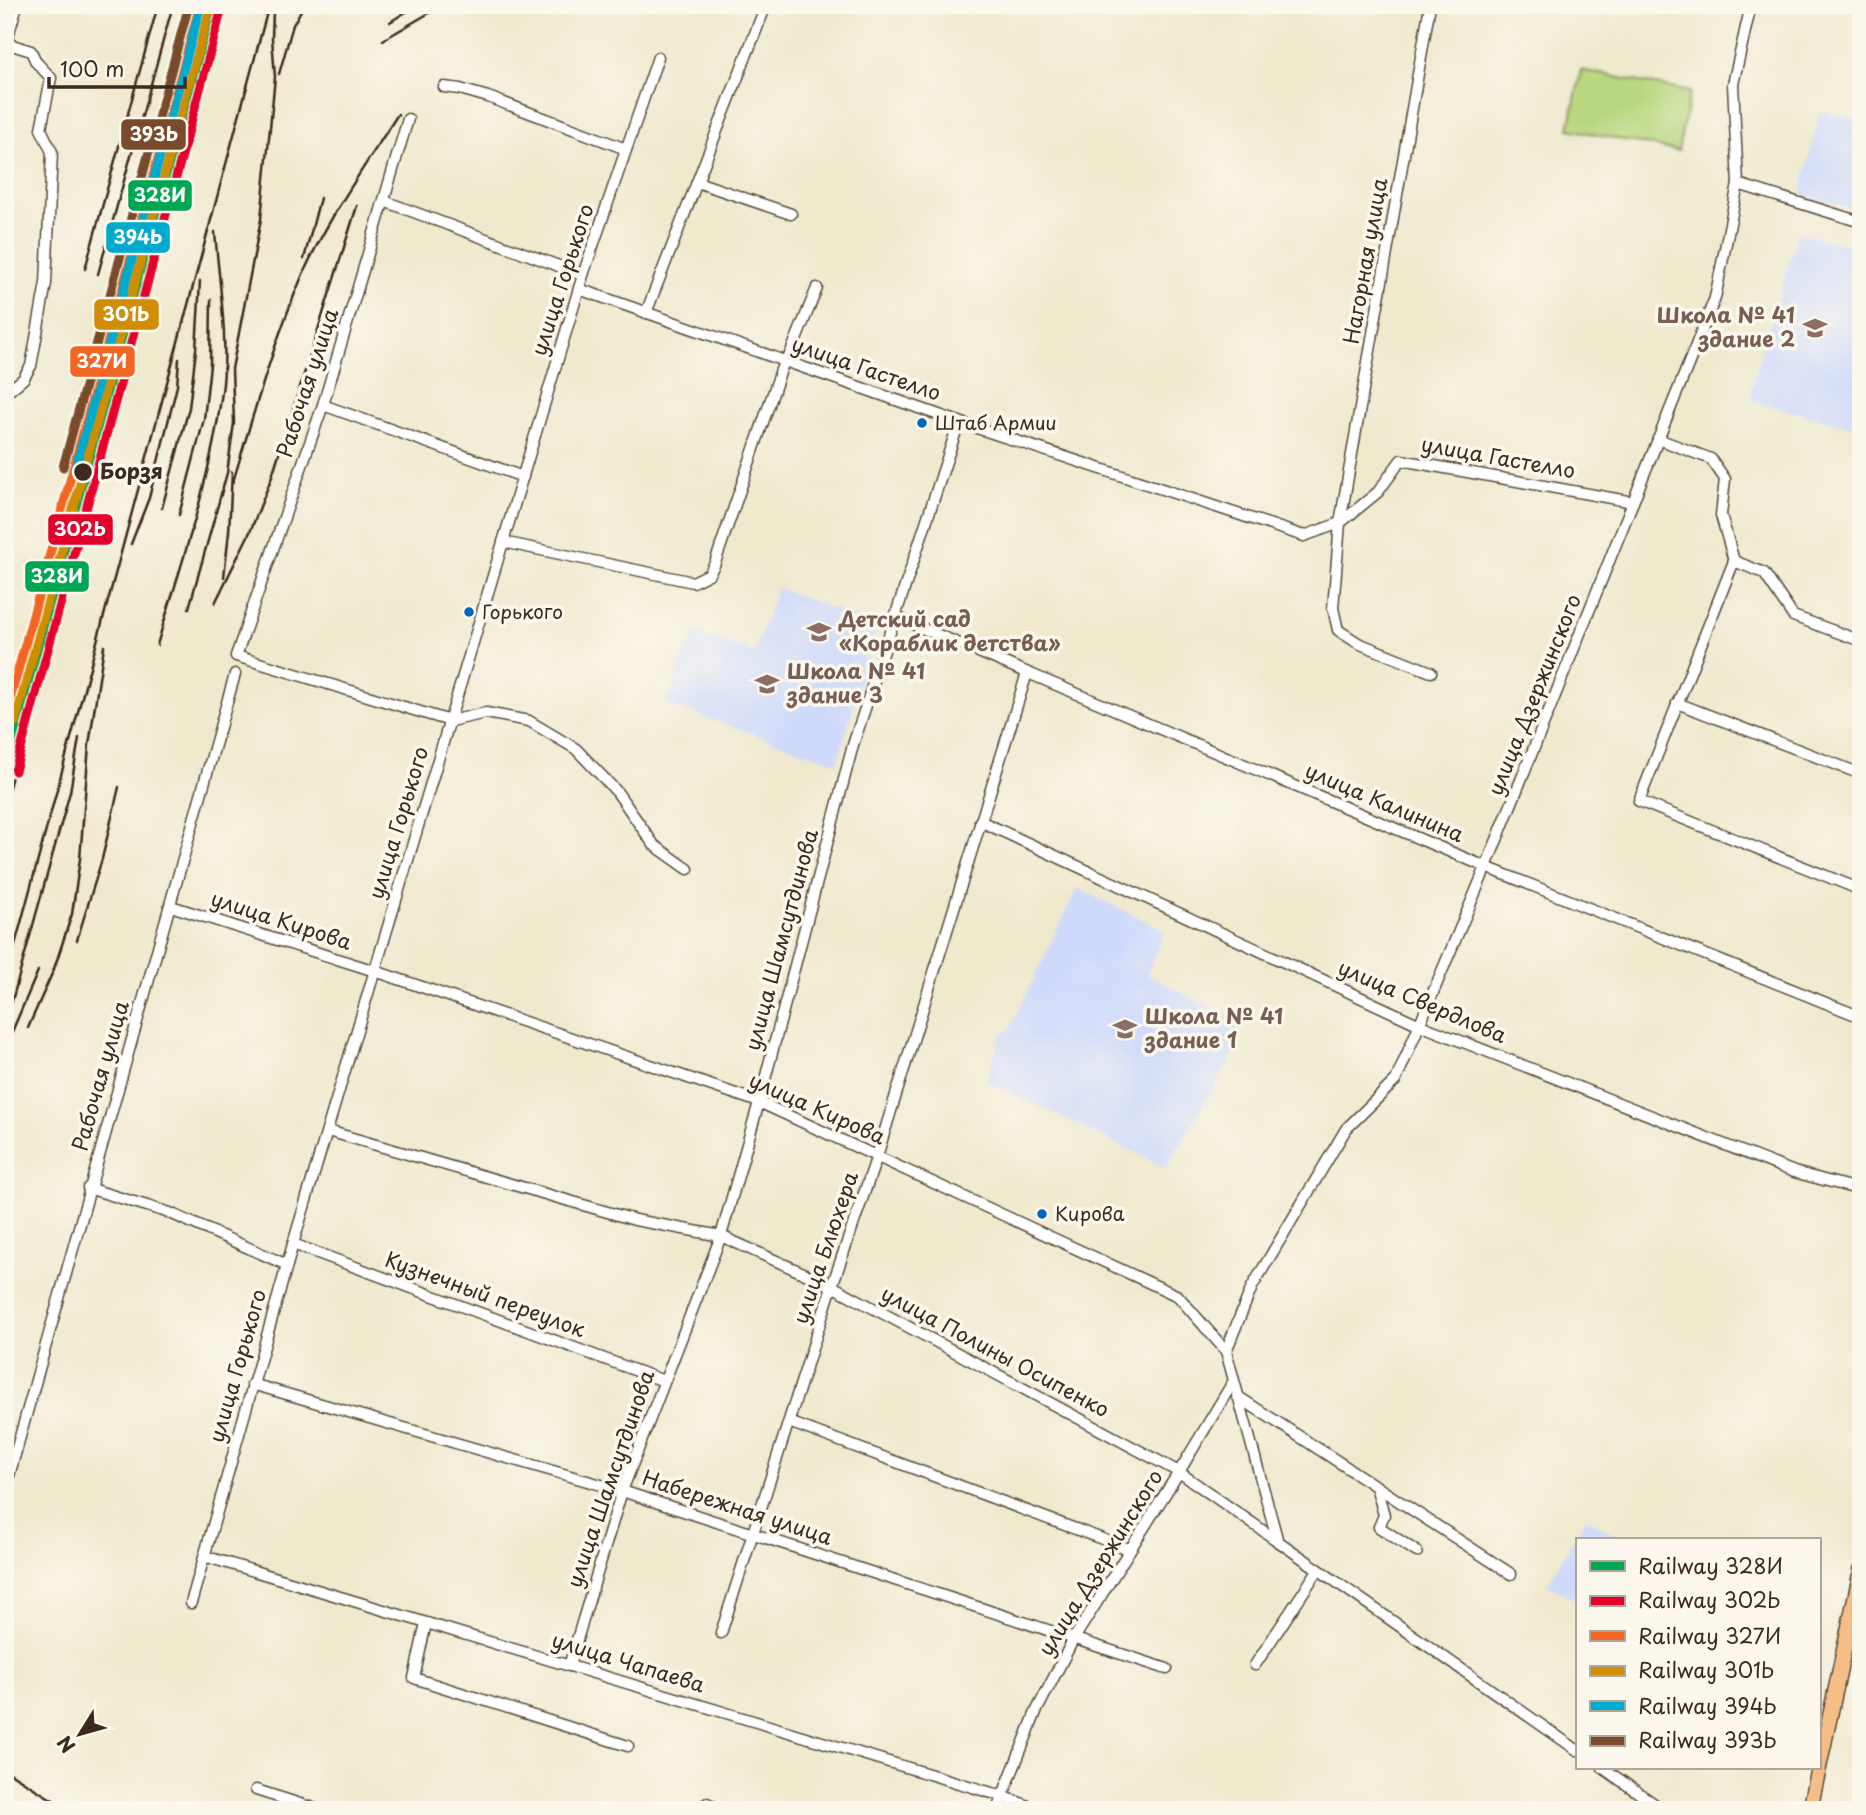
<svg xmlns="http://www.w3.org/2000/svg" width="1866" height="1815" font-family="'Playpen Sans',sans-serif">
<rect width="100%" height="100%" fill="#fbf7ec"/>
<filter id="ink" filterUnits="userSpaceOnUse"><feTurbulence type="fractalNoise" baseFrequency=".0143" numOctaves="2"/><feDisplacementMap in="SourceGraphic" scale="14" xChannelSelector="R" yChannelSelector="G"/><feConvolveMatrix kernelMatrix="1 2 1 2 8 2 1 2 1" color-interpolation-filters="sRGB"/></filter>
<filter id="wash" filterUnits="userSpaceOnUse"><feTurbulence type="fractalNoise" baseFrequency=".00686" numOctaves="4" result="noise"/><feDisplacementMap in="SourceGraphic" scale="28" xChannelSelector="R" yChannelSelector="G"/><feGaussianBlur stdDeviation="1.57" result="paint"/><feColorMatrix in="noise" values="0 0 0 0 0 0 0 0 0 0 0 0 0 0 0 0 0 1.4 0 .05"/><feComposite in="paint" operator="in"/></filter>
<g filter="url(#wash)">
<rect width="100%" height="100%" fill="#efe9ce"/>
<g fill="#cfdafa">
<path d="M1820 111 1861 120V210L1804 197 1801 191Z"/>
<path d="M1798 232 1861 249V429L1751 401 1753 395 1750 393 1764 341 1773 316Z"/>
<path d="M777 588 878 625 837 763 666 704 693 633 754 652Z"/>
<path d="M1077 888 1165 930 1147 974 1236 1021 1235 1024 1241 1027 1233 1047 1236 1050 1166 1168 986 1081 1001 1034 1009 1030Z"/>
<path d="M1586 1518 1624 1540H1577V1601L1547 1584Z"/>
</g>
<path fill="#b8d77e" stroke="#7a804e" stroke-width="2" d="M1581 70 1690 92 1678 151 1569 129Z"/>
</g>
<g filter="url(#ink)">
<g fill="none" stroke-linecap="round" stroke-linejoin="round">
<g stroke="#564738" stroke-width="13">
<g id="minor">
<path d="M1430 5 1340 523 1333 608 1338 630 1358 643 1431 672"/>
<path d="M444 87 460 89 488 97 626 149"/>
<path d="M408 119 323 405 236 656 450 721 486 713 529 721 576 749 617 792 654 845 688 869"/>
<path d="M697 182 791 214"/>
<path d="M1738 184 1861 222"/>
<path d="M384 201 583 275"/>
<path d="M579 289 959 422 1304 536 1340 523 1378 492 1401 460 1633 502"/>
<path d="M646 313 766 5"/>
<path d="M787 362 817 288"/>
<path d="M5 388 11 389 23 379 31 366 46 283 52 152 41 129 51 78 36 62 31 51 6 43 17 5"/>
<path d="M323 405 523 477"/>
<path d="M1658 439 1711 459 1725 479 1721 515 1734 561 1764 573 1793 616 1861 641"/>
<path d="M503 542 693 582 709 574 715 563 784 361"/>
<path d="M1734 561 1639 801 1861 890"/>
<path d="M896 617 1486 867 1861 1017"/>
<path d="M1677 703 1861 774"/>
<path d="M980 821 1420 1025 1794 1172 1861 1190"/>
<path d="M171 906 375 971 759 1102 1178 1296 1226 1351 1278 1542"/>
<path d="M328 1131 635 1220 721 1236 832 1286 1179 1472 1577 1750"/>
<path d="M88 1188 170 1213 287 1265"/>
<path d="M293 1244 664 1381"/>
<path d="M1226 1351 1252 1287 1346 1129 1396 1080 1486 867 1715 298 1738 184 1733 84 1751 5"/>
<path d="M252 1384 622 1491 1167 1669"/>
<path d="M1237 1396 1511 1574"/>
<path d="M789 1422 1129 1549"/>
<path d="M1376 1486 1384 1515 1379 1527 1417 1552"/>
<path d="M5 1490C80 1217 160 946 235 674"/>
<path d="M204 1556 1002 1796 1039 1810"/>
<path d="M191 1603 293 1244 583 275 658 57"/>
<path d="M426 1623 414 1678 628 1746"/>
<path d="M1847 1629 1861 1634"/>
<path d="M721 1633 832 1286 877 1156 1027 673"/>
<path d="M1255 1665 1318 1570"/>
<path d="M569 1666 622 1491 721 1236 759 1102 853 745 959 422"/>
<path d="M1603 1768 1663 1810"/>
<path d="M256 1790 319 1810"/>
<path d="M707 1803 720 1810"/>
<path d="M997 1810 1036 1712 1073 1640 1179 1472 1233 1382"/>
</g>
</g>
<g stroke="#564738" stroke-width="17">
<path id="major" d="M1810 1810 1861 1570"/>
</g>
<use href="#minor" stroke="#fff" stroke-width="10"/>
<use href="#major" stroke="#f6be87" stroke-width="14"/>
<g stroke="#3b2a1e" stroke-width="2.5">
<path d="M390 22 417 5"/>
<path d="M383 40 443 5"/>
<path d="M279 74 293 25 304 5"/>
<path d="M304 259 320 198"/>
<path d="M85 269 158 5"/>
<path d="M98 274 173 5"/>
<path d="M233 482C254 412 274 341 303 274 328 218 365 166 398 114"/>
<path d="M162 508 189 408 196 350 200 281"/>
<path d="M179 515 204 419 210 365 211 300"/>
<path d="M131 544 149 498 177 386 179 359"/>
<path d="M224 577 229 532 232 472"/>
<path d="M215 603 250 532 271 479 357 206"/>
<path d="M189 608 227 473 234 423 232 369 261 219 275 77 272 38 273 12"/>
<path d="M157 645C182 562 211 478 222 392 229 342 219 283 215 232"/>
<path d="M5 802 221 5"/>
<path d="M77 940 102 859 119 787"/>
<path d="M5 982 269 5"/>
<path d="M5 1026 70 792 79 738"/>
<path d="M28 1028 54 969 72 914 80 859 89 745 104 646"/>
<path d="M5 1048 38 971"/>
<path d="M5 1770 69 1810"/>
</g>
<g stroke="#fbf7ec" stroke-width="14">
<path id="rail-1" d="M5 767 212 5"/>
</g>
<g stroke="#fbf7ec" stroke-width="14">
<path id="rail-2" d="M15 771 222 8"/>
</g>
<g stroke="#fbf7ec" stroke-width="14">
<path id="rail-3" d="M5 718 200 5"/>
</g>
<g stroke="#fbf7ec" stroke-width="14">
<path id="rail-4" d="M15 722 210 8"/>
</g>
<g stroke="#fbf7ec" stroke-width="14">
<path id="rail-5" d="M75 470 201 5"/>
</g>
<g stroke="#fbf7ec" stroke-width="14">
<path id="rail-6" d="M63 467 189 5"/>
</g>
<use href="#rail-1" stroke="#00a651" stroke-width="9"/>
<use href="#rail-2" stroke="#e4002b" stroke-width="9"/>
<use href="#rail-3" stroke="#f26522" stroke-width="9"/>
<use href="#rail-4" stroke="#d18d06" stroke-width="9"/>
<use href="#rail-5" stroke="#00a9ce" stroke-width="9"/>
<use href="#rail-6" stroke="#7a4b2a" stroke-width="9"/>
</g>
</g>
<defs>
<g id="school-bare" transform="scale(1.89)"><path d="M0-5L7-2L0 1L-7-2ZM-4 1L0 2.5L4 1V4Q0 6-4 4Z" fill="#8d6e63" stroke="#fbf7ec" stroke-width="2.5" paint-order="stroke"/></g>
</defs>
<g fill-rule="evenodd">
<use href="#school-bare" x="1815" y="328"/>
<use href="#school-bare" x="819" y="632"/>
<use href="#school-bare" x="767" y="684"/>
<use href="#school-bare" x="1125" y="1029"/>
</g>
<g fill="#0065bd" stroke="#fbf7ec" stroke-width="2.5">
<circle cx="922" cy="423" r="6"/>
<circle cx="469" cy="612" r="6"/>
<circle cx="1042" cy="1214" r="6"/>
</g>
<circle fill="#3b2a1e" stroke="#fbf7ec" stroke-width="2.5" cx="83" cy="472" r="10"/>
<g text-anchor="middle" stroke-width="7" stroke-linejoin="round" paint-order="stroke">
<g font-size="19" fill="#3b2a1e" stroke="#fbf7ec" text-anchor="start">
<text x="935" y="430">Штаб Армии</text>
<text x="482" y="619">Горького</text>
<text x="1055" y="1221">Кирова</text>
</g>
<g font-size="21" fill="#3b2a1e" stroke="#fbf7ec">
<text transform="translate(1366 261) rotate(-80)" y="7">Нагорная улица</text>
<text transform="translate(563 280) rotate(-72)" y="7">улица Горького</text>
<text transform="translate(866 369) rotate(19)" y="7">улица Гастелло</text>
<text transform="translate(308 383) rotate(-72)" y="7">Рабочая улица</text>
<text transform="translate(1498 458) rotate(10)" y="7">улица Гастелло</text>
<text transform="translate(1535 695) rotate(-68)" y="7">улица Дзержинского</text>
<text transform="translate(1384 803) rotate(23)" y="7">улица Калинина</text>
<text transform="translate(399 823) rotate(-73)" y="7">улица Горького</text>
<text transform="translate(281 921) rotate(18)" y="7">улица Кирова</text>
<text transform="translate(782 940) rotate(-75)" y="7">улица Шамсутдинова</text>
<text transform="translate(1422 1002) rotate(23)" y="7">улица Свердлова</text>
<text transform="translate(101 1076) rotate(-74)" y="7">Рабочая улица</text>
<text transform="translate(817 1109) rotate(24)" y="7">улица Кирова</text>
<text transform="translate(826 1248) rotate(-71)" y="7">улица Блюхера</text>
<text transform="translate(485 1295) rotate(20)" y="7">Кузнечный переулок</text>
<text transform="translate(995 1352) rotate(28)" y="7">улица Полины Осипенко</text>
<text transform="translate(238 1366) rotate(-74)" y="7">улица Горького</text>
<text transform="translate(611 1479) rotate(-71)" y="7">улица Шамсутдинова</text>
<text transform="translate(737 1508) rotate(18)" y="7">Набережная улица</text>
<text transform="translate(1101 1563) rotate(-58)" y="7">улица Дзержинского</text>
<text transform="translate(628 1663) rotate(17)" y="7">улица Чапаева</text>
</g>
<g font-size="21" font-weight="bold" fill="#785e54" stroke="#fbf7ec" text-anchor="start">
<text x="1795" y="323" text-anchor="end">Школа № 41<tspan x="1795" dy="24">здание 2</tspan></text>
<text x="839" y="627">Детский сад<tspan x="839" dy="24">«Кораблик детства»</tspan></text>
<text x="787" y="679">Школа № 41<tspan x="787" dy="24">здание 3</tspan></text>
<text x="1145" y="1024">Школа № 41<tspan x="1145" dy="24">здание 1</tspan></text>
</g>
<g font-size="21" font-weight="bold" fill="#3b2a1e" stroke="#fbf7ec" text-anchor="start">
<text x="100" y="479">Борзя</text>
</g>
</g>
<g stroke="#fbf7ec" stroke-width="2.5">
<rect x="120" y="118" width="67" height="33" rx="7" fill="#7a4b2a"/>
<rect x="127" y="179" width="66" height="33" rx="7" fill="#00a651"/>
<rect x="105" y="221" width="66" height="33" rx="7" fill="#00a9ce"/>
<rect x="93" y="298" width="67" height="33" rx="7" fill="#d18d06"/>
<rect x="69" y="345" width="67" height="33" rx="7" fill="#f26522"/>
<rect x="47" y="513" width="67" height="33" rx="7" fill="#e4002b"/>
<rect x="24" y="560" width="66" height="33" rx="7" fill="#00a651"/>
</g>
<g font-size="19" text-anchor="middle" font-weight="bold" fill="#fff">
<text x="154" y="141">393Ь</text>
<text x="160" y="202">328И</text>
<text x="138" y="244">394Ь</text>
<text x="126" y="321">301Ь</text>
<text x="102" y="368">327И</text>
<text x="80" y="536">302Ь</text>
<text x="57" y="583">328И</text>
</g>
<rect width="1866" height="1815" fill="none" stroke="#fbf7ec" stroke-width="28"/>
<rect x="1576" y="1538" width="245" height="231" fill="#fbf7ec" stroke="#aea59a" stroke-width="2"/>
<rect x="1590" y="1561" width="35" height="10" fill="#00a651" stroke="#aea59a" stroke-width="2"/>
<text x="1638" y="1574" font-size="21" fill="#3b2a1e">Railway 328И</text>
<rect x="1590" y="1596" width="35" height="10" fill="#e4002b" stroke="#aea59a" stroke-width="2"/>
<text x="1638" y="1608" font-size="21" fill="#3b2a1e">Railway 302Ь</text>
<rect x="1590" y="1631" width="35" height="10" fill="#f26522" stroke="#aea59a" stroke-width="2"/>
<text x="1638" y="1644" font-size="21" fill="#3b2a1e">Railway 327И</text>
<rect x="1590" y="1666" width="35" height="10" fill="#d18d06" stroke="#aea59a" stroke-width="2"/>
<text x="1638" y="1678" font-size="21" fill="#3b2a1e">Railway 301Ь</text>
<rect x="1590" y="1701" width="35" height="10" fill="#00a9ce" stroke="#aea59a" stroke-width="2"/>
<text x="1638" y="1714" font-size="21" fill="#3b2a1e">Railway 394Ь</text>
<rect x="1590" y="1736" width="35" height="10" fill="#7a4b2a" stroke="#aea59a" stroke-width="2"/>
<text x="1638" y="1748" font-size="21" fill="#3b2a1e">Railway 393Ь</text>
<g transform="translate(80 1734) rotate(233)" stroke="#fbf7ec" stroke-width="5" paint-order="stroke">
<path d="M0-5L12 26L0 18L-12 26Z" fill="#3b2a1e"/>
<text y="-10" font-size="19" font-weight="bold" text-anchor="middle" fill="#3b2a1e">N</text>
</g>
<path d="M49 77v10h136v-10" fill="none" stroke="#3b2a1e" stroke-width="3.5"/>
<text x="60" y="77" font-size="21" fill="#3b2a1e" stroke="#fbf7ec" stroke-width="5" paint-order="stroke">100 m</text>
</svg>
